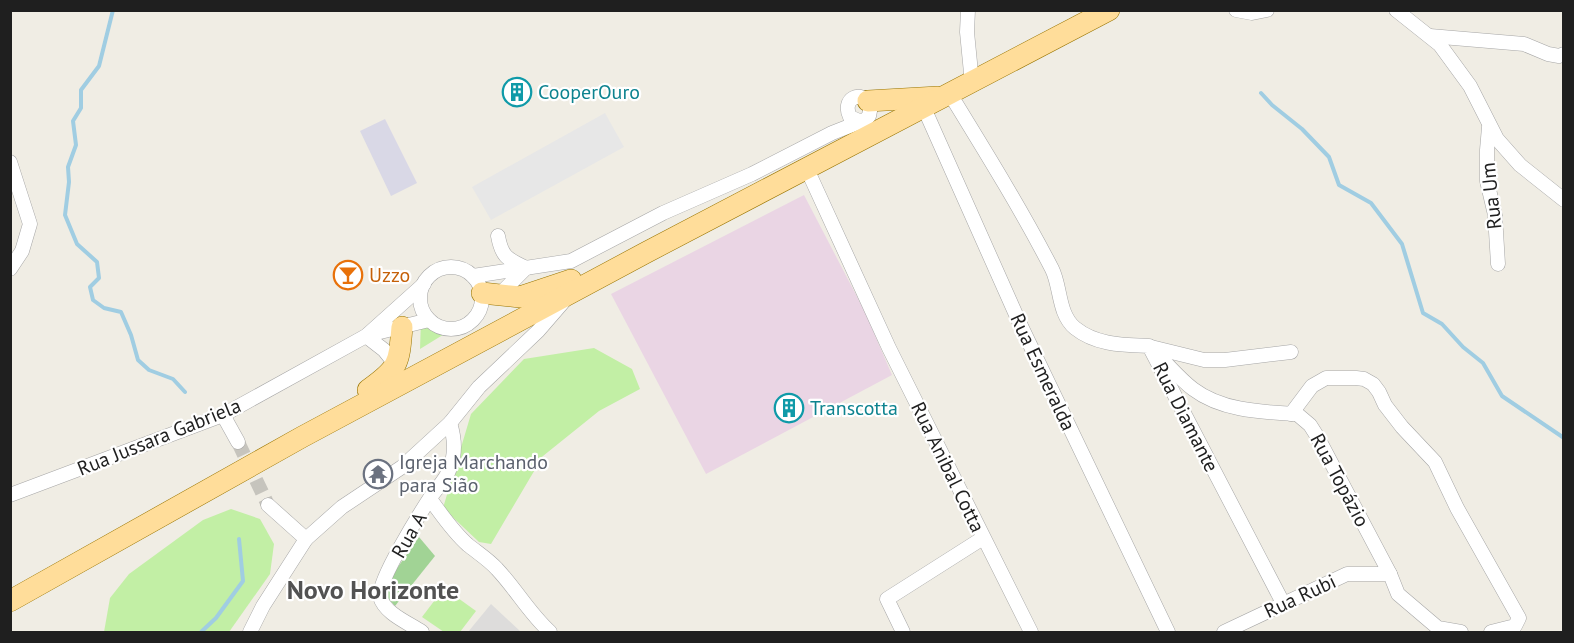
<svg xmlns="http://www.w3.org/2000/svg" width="1574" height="643" font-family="'PT Sans',sans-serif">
<rect width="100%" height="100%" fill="#f0ede4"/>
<path fill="#dddcdb" d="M491 604 521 632H468Z"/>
<path fill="#ead5e4" d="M804 195 865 312 892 375 706 474 611 294Z"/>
<g fill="#c2efa5">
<path d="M421 320 446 333 420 349Z"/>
<path d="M594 348 632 369 640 389 599 411 543 456 491 544 479 542 443 508 471 414 524 359Z"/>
<path d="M231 509 260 519 274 544 270 574 229 632H104L110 598 129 574 203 520Z"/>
<path d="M444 588 476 611 460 632H444L422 617Z"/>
</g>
<path fill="#a1d395" d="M419 537 435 556 395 606 386 596V584Z"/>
<path fill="#e7e7e7" d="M605 113 624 147 491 220 472 187Z"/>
<path fill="#d9d8e6" d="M385 119 417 183 391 196 360 131Z"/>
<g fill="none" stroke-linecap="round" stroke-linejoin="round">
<g stroke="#a0cde2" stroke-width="4">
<path d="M113 10 99 66 81 90V108L73 121 76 145 68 167 69 182 65 215 77 244 97 262 99 278 90 287 93 300 104 308 121 312 131 335 138 360 149 370 173 379 185 392"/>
<path d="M1261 93 1272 105 1302 129 1329 157 1339 185 1371 203 1402 244 1423 313 1442 324 1463 347 1483 363 1502 396 1564 438"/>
<path d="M201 632 216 618 243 581 239 539"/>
</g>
<path stroke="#c6c4bd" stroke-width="14" stroke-dasharray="14 7" stroke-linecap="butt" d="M238 442 268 505"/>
<g stroke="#a6a6a6" stroke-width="15">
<g id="minor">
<path d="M968 10 967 32 972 83"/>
<path d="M1236 10 1252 13 1267 10"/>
<path d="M1396 10 1440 45 1470 86 1497 139 1520 165 1564 200"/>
<path d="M1430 36 1524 44 1548 54 1559 56 1564 54"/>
<path d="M950 94C985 151 1021 209 1052 269 1061 287 1058 314 1075 328 1096 345 1123 345 1149 346L1283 603"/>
<path d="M924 108 1021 326 1168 632"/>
<path d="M1489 127 1487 150V181L1495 215 1498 264"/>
<path d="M10 162 30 224 22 251 10 269"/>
<path d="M807 169 889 348 1031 632"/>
<path d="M498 236C502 258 508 259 526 268"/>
<circle cx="451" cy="298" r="31"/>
<path d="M473 276 571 261 663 213 752 174 832 133 865 120 869 116 871 106C861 88 841 99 850 117L859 121"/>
<path d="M499 295 526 268"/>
<path d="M368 335 429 320"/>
<path d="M366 336 384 350 396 365"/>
<path d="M1151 347 1204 360H1225L1291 352"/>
<path d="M1159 356C1170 367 1181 380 1193 389 1222 411 1262 412 1297 414L1310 425 1317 436 1390 574"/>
<path d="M1291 414 1312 386 1326 378H1356L1364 379 1373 384 1379 392 1385 405 1402 427 1435 462 1457 508 1519 618 1515 626 1491 632"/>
<path d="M223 415 238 442"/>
<path d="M10 495 223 415 366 336 424 284"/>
<path d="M430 499C442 515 453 532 468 545 478 553 489 560 497 569 516 589 529 613 550 632"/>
<path d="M268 505 306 539"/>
<path d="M250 632 263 606 306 539 342 507 402 467 450 423 479 387 538 331 564 301"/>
<path d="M422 632C409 623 385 614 380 597 376 583 422 510 432 495 438 487 447 478 450 468 456 453 455 439 450 423"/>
<path d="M903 632 887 599 983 538"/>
<path d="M1224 632 1347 574H1390L1398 594 1438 628 1461 632"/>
</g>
</g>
<g stroke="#997500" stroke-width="22">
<g id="primary">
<path d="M868 101 938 97"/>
<path d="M482 293 520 297 571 280"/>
<path d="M368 390C399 368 399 364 402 327"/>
<path d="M10 601 302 437 647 252 1109 10"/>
</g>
</g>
<use href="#minor" stroke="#fff" stroke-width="14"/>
<use href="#primary" stroke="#ffdd9a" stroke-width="21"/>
</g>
<defs>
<g id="building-ring" transform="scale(1.5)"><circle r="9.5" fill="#fff" stroke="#0f9aa8" stroke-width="1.5"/><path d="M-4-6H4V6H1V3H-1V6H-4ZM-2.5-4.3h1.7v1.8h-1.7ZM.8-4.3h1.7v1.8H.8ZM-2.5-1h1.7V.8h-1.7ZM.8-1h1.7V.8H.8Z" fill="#0f9aa8"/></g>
<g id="bar-ring" transform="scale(1.5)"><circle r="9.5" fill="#fff" stroke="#e8710a" stroke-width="1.5"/><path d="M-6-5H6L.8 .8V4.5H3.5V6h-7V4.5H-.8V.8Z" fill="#e8710a"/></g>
<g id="temple-ring" transform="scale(1.5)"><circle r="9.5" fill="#fff" stroke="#6b7280" stroke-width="1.5"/><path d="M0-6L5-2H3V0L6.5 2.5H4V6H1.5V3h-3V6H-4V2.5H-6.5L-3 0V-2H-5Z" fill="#6b7280"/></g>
</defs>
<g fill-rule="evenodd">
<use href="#building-ring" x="517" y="92"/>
<use href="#bar-ring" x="348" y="275"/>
<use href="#building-ring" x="789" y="408"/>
<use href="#temple-ring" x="378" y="474"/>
</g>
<g text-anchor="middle" stroke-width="4.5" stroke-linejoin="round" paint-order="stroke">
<g font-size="20" fill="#0d838f" stroke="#fff" text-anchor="start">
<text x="538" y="99">CooperOuro</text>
<text x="810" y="415">Transcotta</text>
</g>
<g font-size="20" fill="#1f1f1f" stroke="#fff">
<text transform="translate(1491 196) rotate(-96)" y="7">Rua Um</text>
<text transform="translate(1043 372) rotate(65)" y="7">Rua Esmeralda</text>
<text transform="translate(1186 417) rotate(63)" y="7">Rua Diamante</text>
<text transform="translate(159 437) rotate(-22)" y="7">Rua Jussara Gabriela</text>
<text transform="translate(948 467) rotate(64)" y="7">Rua Anibal Cotta</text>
<text transform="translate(1340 480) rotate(62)" y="7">Rua Topázio</text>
<text transform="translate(409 535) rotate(-60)" y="7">Rua A</text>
<text transform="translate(1300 596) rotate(-25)" y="7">Rua Rubi</text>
</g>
<g font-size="20" fill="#c56008" stroke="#fff" text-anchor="start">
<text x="369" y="282">Uzzo</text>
</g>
<g font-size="20" fill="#5b616d" stroke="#fff" text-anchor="start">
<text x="399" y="469">Igreja Marchando<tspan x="399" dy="23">para Sião</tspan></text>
</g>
<g font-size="26" font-weight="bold" fill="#525252" stroke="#fff">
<text x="373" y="599">Novo Horizonte</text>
</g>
</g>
<rect width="1574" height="643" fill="none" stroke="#1f1f1f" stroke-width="24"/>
</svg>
